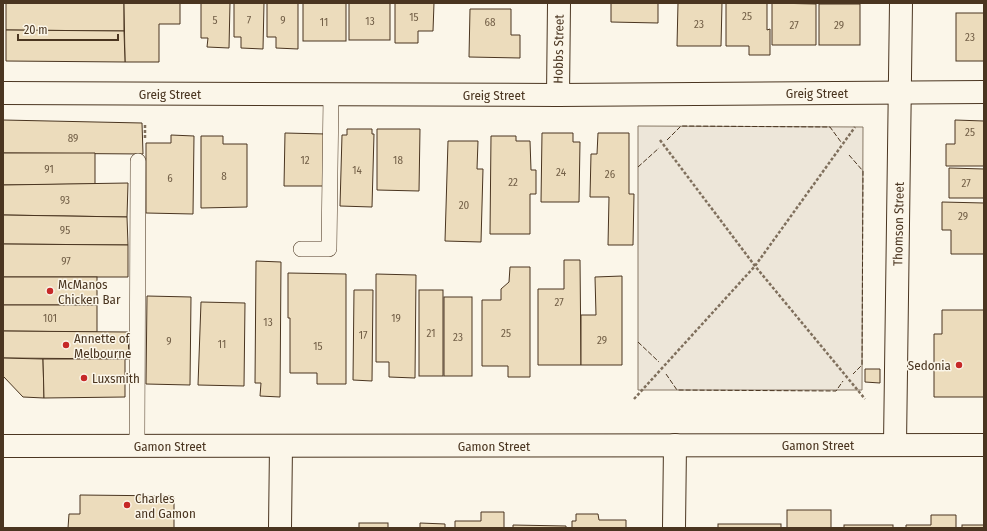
<svg xmlns="http://www.w3.org/2000/svg" width="987" height="531" font-family="'Fira Sans Condensed',sans-serif">
<rect width="100%" height="100%" fill="#fbf6e9"/>
<path fill="#ede6d9" stroke="#887966" d="M638 126 863 127 862 390H638Z"/>
<g fill="#ecdcbc" stroke="#4a3520">
<path d="M6 3H124V31L6 30Z"/>
<path d="M124 3H180V24H159V62H125Z"/>
<path d="M201 3H230L229 48 207 47 208 38H201Z"/>
<path d="M234 3H264L263 49 241 48V37H234Z"/>
<path d="M267 3H298V49L276 48V37H267Z"/>
<rect x="303" y="3" width="43" height="38"/>
<rect x="349" y="3" width="41" height="37"/>
<path d="M395 3H434L433 31H418V43H395Z"/>
<path d="M611 3H658V23L611 22Z"/>
<path d="M678 3H722L721 46H677Z"/>
<path d="M726 3H767V30L770 29V55H749V46H726Z"/>
<path d="M772 3 816 4V45H772Z"/>
<rect x="819" y="4" width="41" height="41"/>
<path d="M470 9H511V35H520V58L469 57Z"/>
<rect x="956" y="13" width="28" height="48"/>
<path d="M6 30 124 31 125 62 6 61Z"/>
<path d="M3 120 142 123 143 154 3 153Z"/>
<path d="M955 120 984 121V166H946V144H955Z"/>
<path d="M347 129H372V134H374L372 207 340 206 342 135H347Z"/>
<path d="M377 129H420L419 191 377 190Z"/>
<path d="M285 133 326 134 325 186H284Z"/>
<path d="M542 133H573V142H580L579 202H541Z"/>
<path d="M598 133H629V194H634L633 245H608L609 197H590L591 154H597Z"/>
<path d="M171 135 194 136 193 214 146 213V143H171Z"/>
<path d="M201 136H223V144H247V207L201 208Z"/>
<path d="M491 136H516V141H530L531 170H536V194H530V234H490Z"/>
<path d="M448 141H478L477 169H483L481 242 445 241Z"/>
<path d="M3 153H95V184L3 185Z"/>
<path d="M949 168 984 169V198H949Z"/>
<path d="M128 183 127 217 3 215V185Z"/>
<path d="M942 202 984 203V254H951V230H942Z"/>
<path d="M3 215 127 217 128 245 3 244Z"/>
<path d="M3 244 128 245V277H3Z"/>
<path d="M564 260H580L581 365H538V289H564Z"/>
<path d="M256 261 281 262 280 397 260 396 261 383H255Z"/>
<path d="M510 267H530V377H508V366H482V300H501V289L509 282Z"/>
<path d="M288 273 346 274V384H317V373H290V318H288Z"/>
<path d="M376 274 416 275 415 378 389 377V362H376Z"/>
<path d="M622 276V365H581V315H596L595 277Z"/>
<rect x="3" y="277" width="94" height="28"/>
<path d="M354 290H373L372 381 353 380Z"/>
<rect x="419" y="290" width="24" height="86"/>
<path d="M147 296 191 297 190 385 146 384Z"/>
<rect x="444" y="297" width="28" height="79"/>
<path d="M201 302 245 303 244 386 198 385Z"/>
<path d="M3 305H97V332L3 331Z"/>
<path d="M942 310H984V397H934V334H942Z"/>
<path d="M3 331 128 332 129 359 3 358Z"/>
<path d="M3 358 43 359 44 398 23 397 3 376Z"/>
<path d="M43 359H125V397L44 398Z"/>
<path d="M865 369H880V383L865 382Z"/>
<path d="M80 495 174 496V528H68L69 514H80Z"/>
<rect x="787" y="510" width="44" height="18"/>
<path d="M481 512H504V528H455V521H481Z"/>
<path d="M576 514H598L599 520H626V528H572V521H576Z"/>
<path d="M931 515H956V528H906V525H931Z"/>
<rect x="359" y="523" width="29" height="5"/>
<path d="M420 523 445 524V528H420Z"/>
<rect x="718" y="524" width="63" height="4"/>
<path d="M513 525 566 526V528H513Z"/>
<rect x="844" y="525" width="49" height="3"/>
<rect x="962" y="525" width="22" height="3"/>
</g>
<g fill="none" stroke-linecap="round" stroke-linejoin="round">
<g stroke="#4a3520" stroke-width="16">
<g id="lane">
<path d="M301 249H329L331 95"/>
<path d="M137 446 138 161"/>
</g>
</g>
<g stroke="#4a3520" stroke-width="24">
<g id="street">
<path d="M3 93 558 95 984 92"/>
<path d="M558 95 559 3"/>
<path d="M895 444 901 3"/>
<path d="M280 528 281 446"/>
<path d="M674 528 675 445"/>
</g>
</g>
<g stroke="#4a3520" stroke-width="24">
<path id="secondary" d="M3 446 984 445"/>
</g>
<g stroke="#7f6f5c" stroke-width="2.5" stroke-dasharray="3 2" stroke-linecap="butt">
<path d="M145 138V123"/>
<path d="M660 140 755 266 865 399"/>
<path d="M634 399 755 266 855 127"/>
</g>
<use href="#lane" stroke="#fbf6e9" stroke-width="15"/>
<use href="#street" stroke="#fbf6e9" stroke-width="22"/>
<use href="#secondary" stroke="#fbf6e9" stroke-width="22"/>
<g stroke="#4a3520" stroke-width="1" stroke-dasharray="5 2" stroke-linecap="butt">
<path d="M667 140 681 126 830 127 841 142"/>
<path d="M849 155 863 171 862 365 853 374"/>
<path d="M638 167 659 148"/>
<path d="M638 342 659 362"/>
<path d="M666 374 677 390 836 391 843 381"/>
</g>
</g>
<g fill="#c62828" stroke="#fbf6e9" stroke-width="1.5">
<circle cx="50" cy="291" r="4"/>
<circle cx="66" cy="345" r="4"/>
<circle cx="959" cy="365" r="4"/>
<circle cx="84" cy="378" r="4"/>
<circle cx="127" cy="505" r="4"/>
</g>
<g text-anchor="middle" stroke-width="3" stroke-linejoin="round" paint-order="stroke">
<g font-size="11" fill="#725f47">
<text x="747" y="20">25</text>
<text x="414" y="21">15</text>
<text x="215" y="24">5</text>
<text x="249" y="24">7</text>
<text x="283" y="24">9</text>
<text x="370" y="25">13</text>
<text x="324" y="26">11</text>
<text x="490" y="26">68</text>
<text x="699" y="28">23</text>
<text x="794" y="29">27</text>
<text x="839" y="29">29</text>
<text x="970" y="41">23</text>
<text x="970" y="136">25</text>
<text x="73" y="142">89</text>
<text x="305" y="164">12</text>
<text x="398" y="164">18</text>
<text x="49" y="173">91</text>
<text x="357" y="174">14</text>
<text x="561" y="176">24</text>
<text x="610" y="178">26</text>
<text x="224" y="180">8</text>
<text x="170" y="182">6</text>
<text x="513" y="186">22</text>
<text x="966" y="187">27</text>
<text x="65" y="204">93</text>
<text x="464" y="209">20</text>
<text x="963" y="220">29</text>
<text x="65" y="234">95</text>
<text x="66" y="265">97</text>
<text x="559" y="306">27</text>
<text x="50" y="322">101</text>
<text x="396" y="322">19</text>
<text x="268" y="326">13</text>
<text x="431" y="337">21</text>
<text x="506" y="337">25</text>
<text x="363" y="339">17</text>
<text x="458" y="341">23</text>
<text x="602" y="344">29</text>
<text x="169" y="345">9</text>
<text x="222" y="348">11</text>
<text x="318" y="350">15</text>
</g>
<g font-size="13" fill="#4a3520" stroke="#fbf6e9">
<text transform="translate(558 49) rotate(-89)" y="5">Hobbs Street</text>
<text x="817" y="98">Greig Street</text>
<text x="170" y="99">Greig Street</text>
<text x="494" y="100">Greig Street</text>
<text transform="translate(898 224) rotate(-89)" y="5">Thomson Street</text>
<text x="818" y="450">Gamon Street</text>
<text x="170" y="451">Gamon Street</text>
<text x="494" y="451">Gamon Street</text>
</g>
<g font-size="13" fill="#4a3520" stroke="#fbf6e9" text-anchor="start">
<text x="58" y="289">McManos<tspan x="58" dy="15">Chicken Bar</tspan></text>
<text x="74" y="343">Annette of<tspan x="74" dy="15">Melbourne</tspan></text>
<text x="951" y="370" text-anchor="end">Sedonia</text>
<text x="92" y="383">Luxsmith</text>
<text x="135" y="503">Charles<tspan x="135" dy="15">and Gamon</tspan></text>
</g>
</g>
<rect width="987" height="531" fill="none" stroke="#4a3520" stroke-width="8"/>
<path d="M18 34v6h100v-6" fill="none" stroke="#4a3520" stroke-width="2"/>
<text x="24" y="34" font-size="12" fill="#4a3520" stroke="#fbf6e9" stroke-width="3" paint-order="stroke">20 m</text>
</svg>
